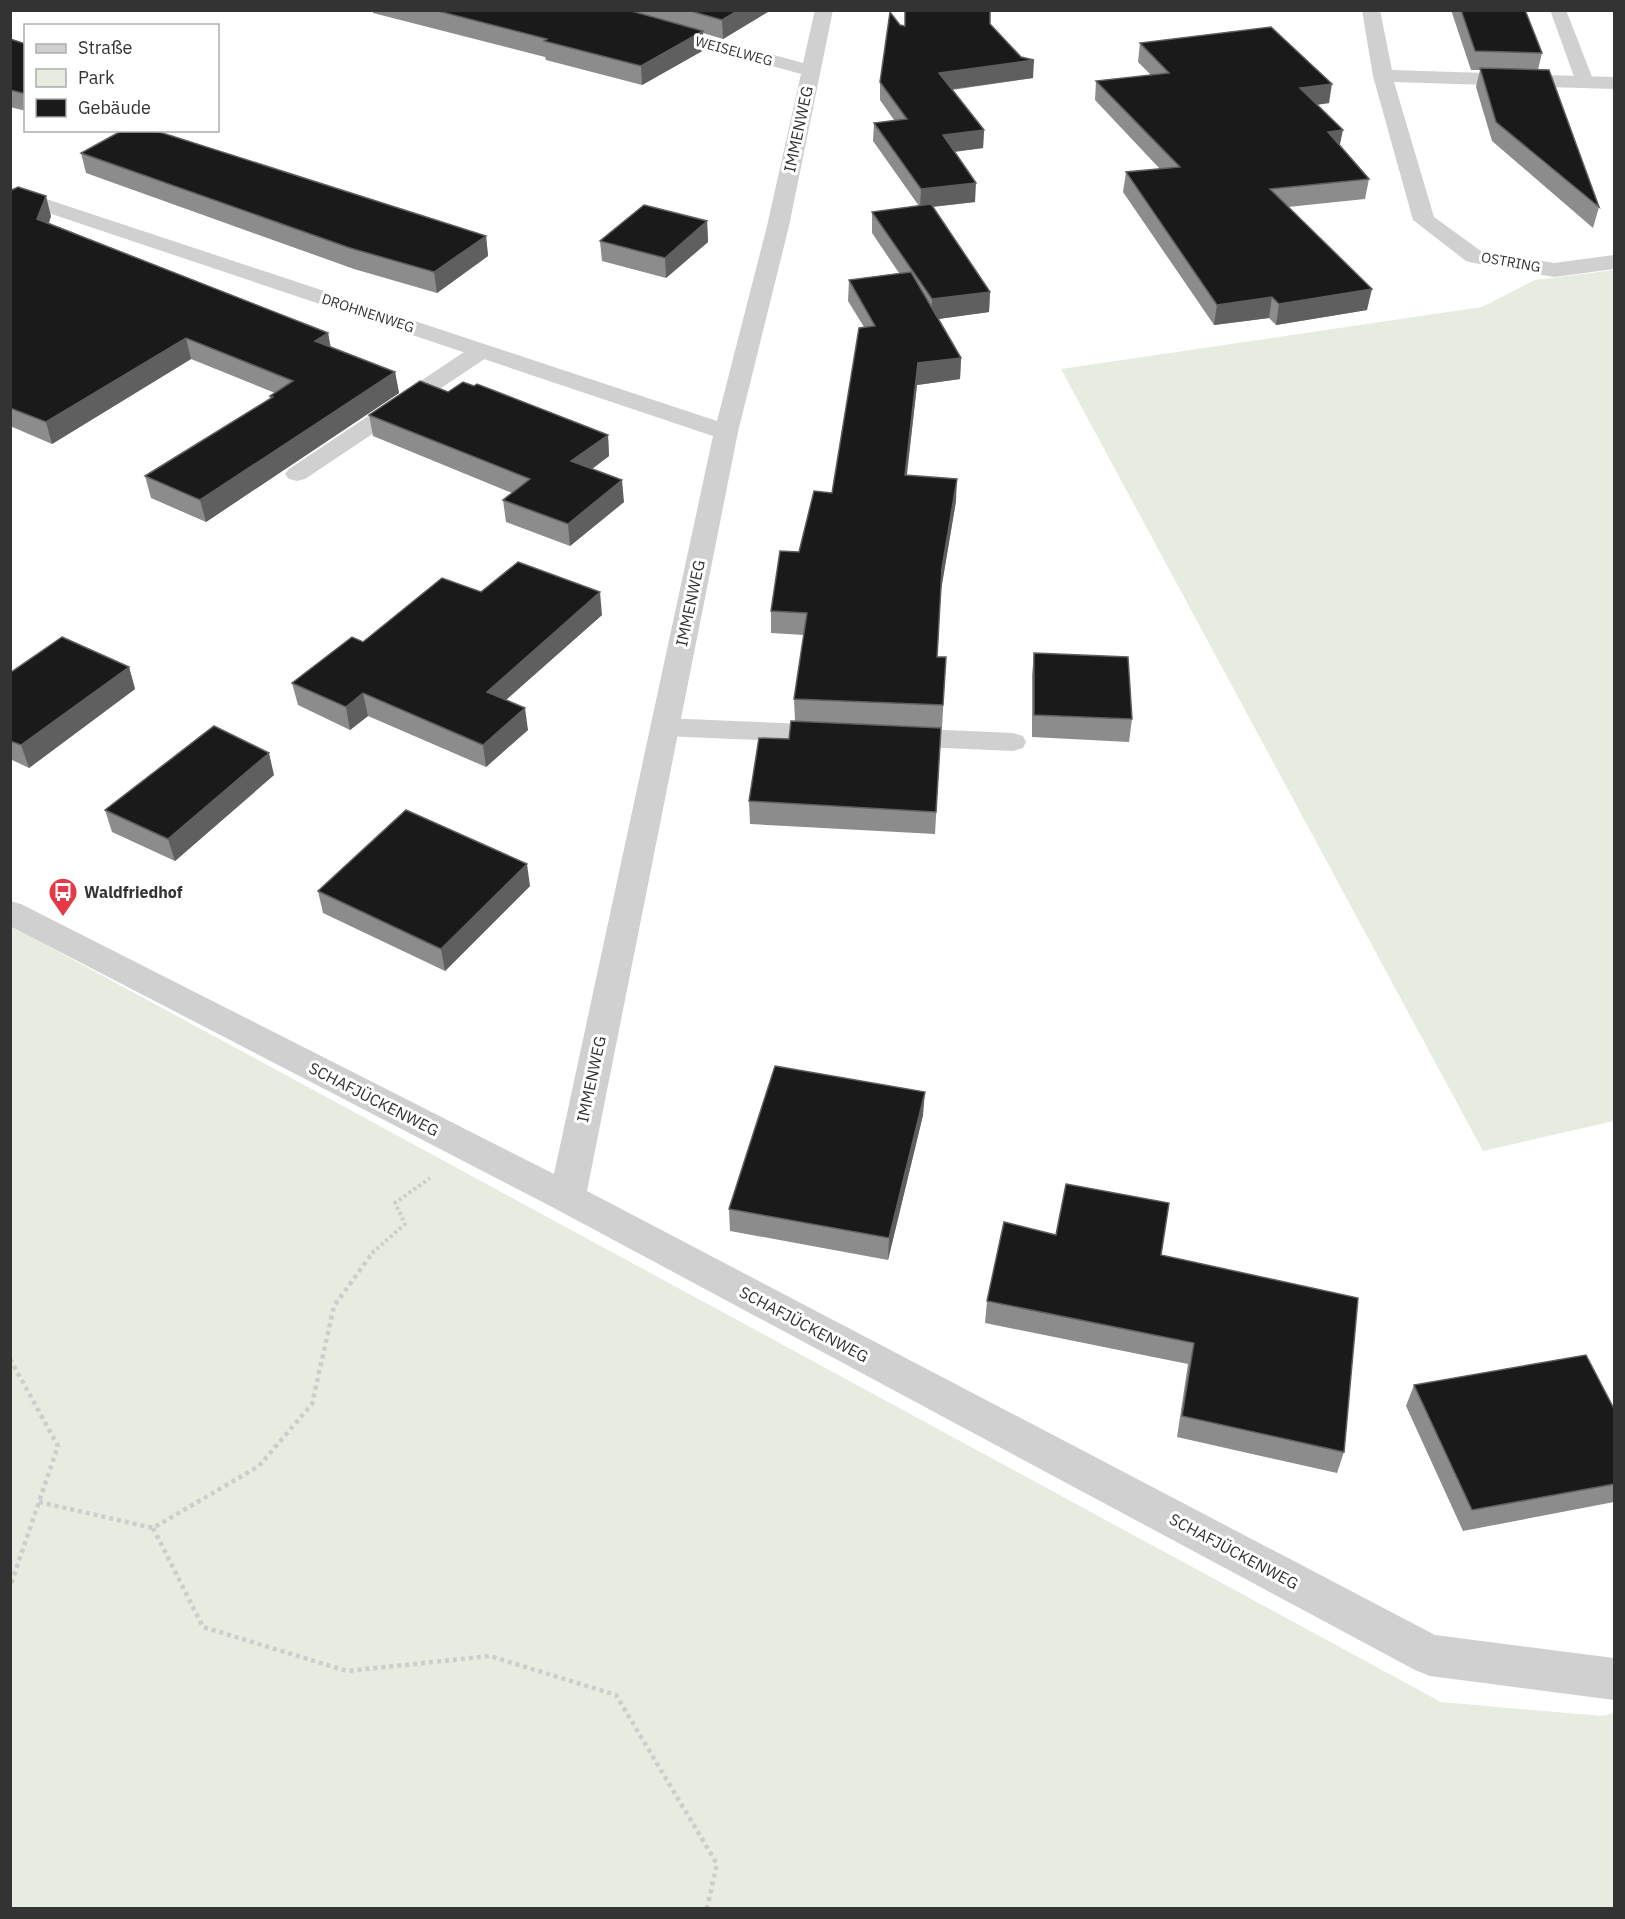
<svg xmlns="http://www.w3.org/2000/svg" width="1625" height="1919" font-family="'IBM Plex Sans',sans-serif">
<rect width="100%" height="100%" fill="#fff"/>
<g fill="#e6ecdf">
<path d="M1614 270V1121L1483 1151 1061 369 1482 307 1535 280Z"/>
<path d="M11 926 1441 1702 1602 1716 1614 1713V1908H11Z"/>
</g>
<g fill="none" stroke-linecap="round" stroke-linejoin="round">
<path stroke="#cdcdcd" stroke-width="4" stroke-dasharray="3 3" stroke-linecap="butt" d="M372 1253 405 1224 395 1203 430 1178"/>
<g stroke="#cdcdcd" stroke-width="4.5" stroke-dasharray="4 4" stroke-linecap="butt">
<path d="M10 1359 58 1446 10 1587"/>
<path d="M39 1502 153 1528 259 1466 312 1404 334 1306 373 1252"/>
<path d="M153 1528 203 1627 347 1671 490 1656 616 1695 717 1864 707 1908"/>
</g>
<g fill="#d0d0d0" fill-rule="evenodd">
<path d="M1550 10H1566L1594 82 1591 86H1579L1576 82Z"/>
<path d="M481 345 489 346 492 351 489 356 305 479 297 481 289 479 285 474 289 469 473 346Z"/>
<path d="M663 718 831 725 840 728 844 734 840 740 831 743 663 736 654 733 650 727 654 721Z"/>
<path d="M900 728 1013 733 1023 736 1026 742 1023 748 1013 751 900 746 891 743 887 737 891 731Z"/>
</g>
<g fill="#d0d0d0" fill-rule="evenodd">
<path d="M580 10H611L803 63 815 10H833L789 226 738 432 587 1191 1435 1635 1614 1658V1700L1430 1676 1415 1670 554 1208 10 926V901L21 904 554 1174 713 436 10 200V187L717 421 767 226 801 74 583 14Z"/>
<path d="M1362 10H1380L1392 70 1614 77V89L1394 82 1434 217 1481 251 1554 263 1614 255V269L1554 277 1474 263 1466 261 1413 220 1373 76Z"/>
</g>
</g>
<g fill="#8c8c8c">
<path d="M373 10H771L723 39 703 33 704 50 642 85 546 60 545 57 373 13Z"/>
<path d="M1451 10H1525L1542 53 1538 70 1599 207 1593 228 1492 141 1476 87 1480 70H1471Z"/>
<path d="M990 24 1033 78 952 90 984 130 983 148 955 152 975 202 933 207 990 292 989 312 938 319 961 358 960 379 917 385 907 475 956 501 941 590 937 657H946L942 728 795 721 794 699 804 635 771 633V611L799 552 832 493 864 327 848 301 849 280 899 273 872 233V212L919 206 873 141 874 123 894 120 880 100V82L900 25 905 26Z"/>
<path d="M10 39 26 44V111L10 107Z"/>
<path d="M1140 43 1329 103 1317 105 1340 145 1369 179 1365 199 1288 207 1367 310 1276 325 1269 318 1214 325 1123 192 1126 172 1160 169 1095 100 1096 81 1151 75 1138 62Z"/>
<path d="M81 153 486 236 488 256 437 293 354 269 86 173Z"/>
<path d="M10 191 51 216 49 223 328 333 330 347 395 372 399 393 206 522 151 498 145 476 270 399V396L275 393 191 359 52 444 10 426Z"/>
<path d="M707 221 708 242 666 278 602 261 600 241Z"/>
<path d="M448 392 608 435 609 456 592 469 624 502 570 546 506 522 503 500 512 493 373 436 369 415Z"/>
<path d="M481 592 602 615 506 700 528 730 486 767 368 716 350 730 298 705 292 683Z"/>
<path d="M1034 653 1132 719 1129 742 1032 737V675Z"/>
<path d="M129 667 135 689 29 768 10 759V673Z"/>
<path d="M941 728 935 834 750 824 749 801 789 739Z"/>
<path d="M274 775 175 861 112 832 105 810Z"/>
<path d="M530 886 445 971 323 913 318 891Z"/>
<path d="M923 1115 888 1260 730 1231 729 1209Z"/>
<path d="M1056 1235 1161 1255 1344 1452 1337 1473 1177 1437 1188 1364 985 1323 987 1301Z"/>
<path d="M1414 1385 1614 1409V1502L1463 1531 1406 1406Z"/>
</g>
<g fill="#5f5f5f">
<path d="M739 10H771L723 39 722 20Z"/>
<path d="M703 31 704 50 642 85 641 66Z"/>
<path d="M1034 60 1033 78 938 91 939 73Z"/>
<path d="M1332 84 1329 103 1297 107 1300 88Z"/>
<path d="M984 130 983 148 942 153 943 135Z"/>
<path d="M1343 130 1339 149 1328 132Z"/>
<path d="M976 183 975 202 920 208 921 189Z"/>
<path d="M46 196 51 216 43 239 37 219Z"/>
<path d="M707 221 708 242 666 278 665 258Z"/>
<path d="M486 236 488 256 437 293 434 272Z"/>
<path d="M1372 289 1367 310 1276 325 1279 304Z"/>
<path d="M990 292 989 312 931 320 932 299Z"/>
<path d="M1272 297 1269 318 1214 325 1217 305Z"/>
<path d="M328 333 332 354 315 341Z"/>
<path d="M186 338 191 359 52 444 46 422Z"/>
<path d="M961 358 960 379 917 385 904 497 905 475 918 363Z"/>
<path d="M395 372 399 393 206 522 200 500Z"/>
<path d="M608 435 609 456 573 483 571 461Z"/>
<path d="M957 479 956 501 941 590 942 568Z"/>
<path d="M622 480 624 502 570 546 568 524Z"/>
<path d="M600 592 602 615 490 714 487 692Z"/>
<path d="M129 667 135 689 29 768 21 745Z"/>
<path d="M363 693 368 716 350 730 346 707Z"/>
<path d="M525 708 528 730 486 767 483 745Z"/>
<path d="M269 753 274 775 175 861 168 839Z"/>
<path d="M527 864 530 886 445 971 441 949Z"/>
<path d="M925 1092 923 1115 888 1260 889 1238Z"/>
</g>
<g fill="#1a1a1a" stroke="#5f5f5f" stroke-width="1.5">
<path d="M434 10H628L703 31 641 66 544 41 547 39Z"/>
<path d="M687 10H739L722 20Z"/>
<path d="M905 10H990V24L1021 57 1034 60 939 73 984 130 943 135 976 183 921 189 874 123 907 119 880 82 890 12 900 25 905 26Z"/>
<path d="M1461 10H1525L1542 53 1475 51Z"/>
<path d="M1271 27 1332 84 1300 88 1343 130 1328 132 1369 179 1270 189 1372 289 1279 304 1272 297 1217 305 1126 172 1180 167 1096 81 1169 73 1140 43Z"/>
<path d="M10 39 26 44V94L10 90Z"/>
<path d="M1480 68 1549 70 1599 207 1496 122Z"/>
<path d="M123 130H153L486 236 434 272 350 248 81 153Z"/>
<path d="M18 187 46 196 37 219 328 333 315 341 395 372 200 500 145 476 273 397 270 396 293 381 186 338 46 422 10 408V191Z"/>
<path d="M931 204 990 292 932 299 872 212Z"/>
<path d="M644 205 707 221 665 258 600 241Z"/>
<path d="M911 272 961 358 918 363 905 475 957 479 942 568 937 657H946L943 705 794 699 807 613 771 611 780 551 799 552 814 491 832 493 859 328 875 326 849 280Z"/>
<path d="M420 381 448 392 463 382 474 386 477 384 608 435 571 461 622 480 568 524 503 500 530 479 369 415Z"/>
<path d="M518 562 600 592 487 692 525 708 483 745 363 693 346 707 292 683 352 637 363 642 442 578 481 592Z"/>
<path d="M62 637 129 667 21 745 10 741V673Z"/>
<path d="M1034 653 1128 657 1132 719 1034 715Z"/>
<path d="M791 721 941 728 936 812 749 801 759 738 789 739Z"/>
<path d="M214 726 269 753 168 839 105 810Z"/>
<path d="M406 810 527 864 441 949 318 891Z"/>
<path d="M775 1066 925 1092 889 1238 729 1209Z"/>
<path d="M1066 1184 1169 1203 1161 1255 1358 1298 1344 1452 1182 1416 1194 1343 987 1301 1004 1222 1056 1235Z"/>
<path d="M1586 1355 1614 1409V1484L1472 1510 1414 1385Z"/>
</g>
<defs>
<g id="bus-pin" transform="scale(1.5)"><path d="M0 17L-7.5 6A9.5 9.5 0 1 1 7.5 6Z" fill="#e63946" stroke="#fff"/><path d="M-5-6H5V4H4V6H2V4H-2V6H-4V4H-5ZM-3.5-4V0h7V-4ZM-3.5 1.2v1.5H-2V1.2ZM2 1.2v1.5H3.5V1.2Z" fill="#fff"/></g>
</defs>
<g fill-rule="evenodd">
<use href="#bus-pin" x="63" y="892"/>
</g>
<g text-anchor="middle" stroke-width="6" stroke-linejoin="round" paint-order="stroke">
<g font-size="14" fill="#333" stroke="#fff">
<text transform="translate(734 51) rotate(15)" y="5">WEISELWEG</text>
<text transform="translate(1511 262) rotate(10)" y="5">OSTRING</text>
<text transform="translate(368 313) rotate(18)" y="5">DROHNENWEG</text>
</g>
<g font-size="16" fill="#333" stroke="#fff">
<text transform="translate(798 129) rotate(-78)" y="6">IMMENWEG</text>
<text transform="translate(690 603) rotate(-78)" y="6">IMMENWEG</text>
<text transform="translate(591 1079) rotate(-78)" y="6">IMMENWEG</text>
<text transform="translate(374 1099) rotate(27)" y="6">SCHAFJÜCKENWEG</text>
<text transform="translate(804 1324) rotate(28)" y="6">SCHAFJÜCKENWEG</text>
<text transform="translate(1234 1551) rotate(28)" y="6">SCHAFJÜCKENWEG</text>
</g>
<g font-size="16" font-weight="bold" fill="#333" stroke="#fff" text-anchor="start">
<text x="84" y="898">Waldfriedhof</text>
</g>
</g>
<rect width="1625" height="1919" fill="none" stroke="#333333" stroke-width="24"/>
<rect x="24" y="24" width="195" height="108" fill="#ffffff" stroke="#adadad" stroke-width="1.5"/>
<rect x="36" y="44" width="30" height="9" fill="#d0d0d0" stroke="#adadad" stroke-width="1.5"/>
<text x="78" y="54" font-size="18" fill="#333333">Straße</text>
<rect x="36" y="69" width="30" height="18" fill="#e6ecdf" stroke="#adadad" stroke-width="1.5"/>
<text x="78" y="84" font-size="18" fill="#333333">Park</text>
<rect x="36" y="99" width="30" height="18" fill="#1a1a1a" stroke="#adadad" stroke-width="1.5"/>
<text x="78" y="114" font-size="18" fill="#333333">Gebäude</text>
</svg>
